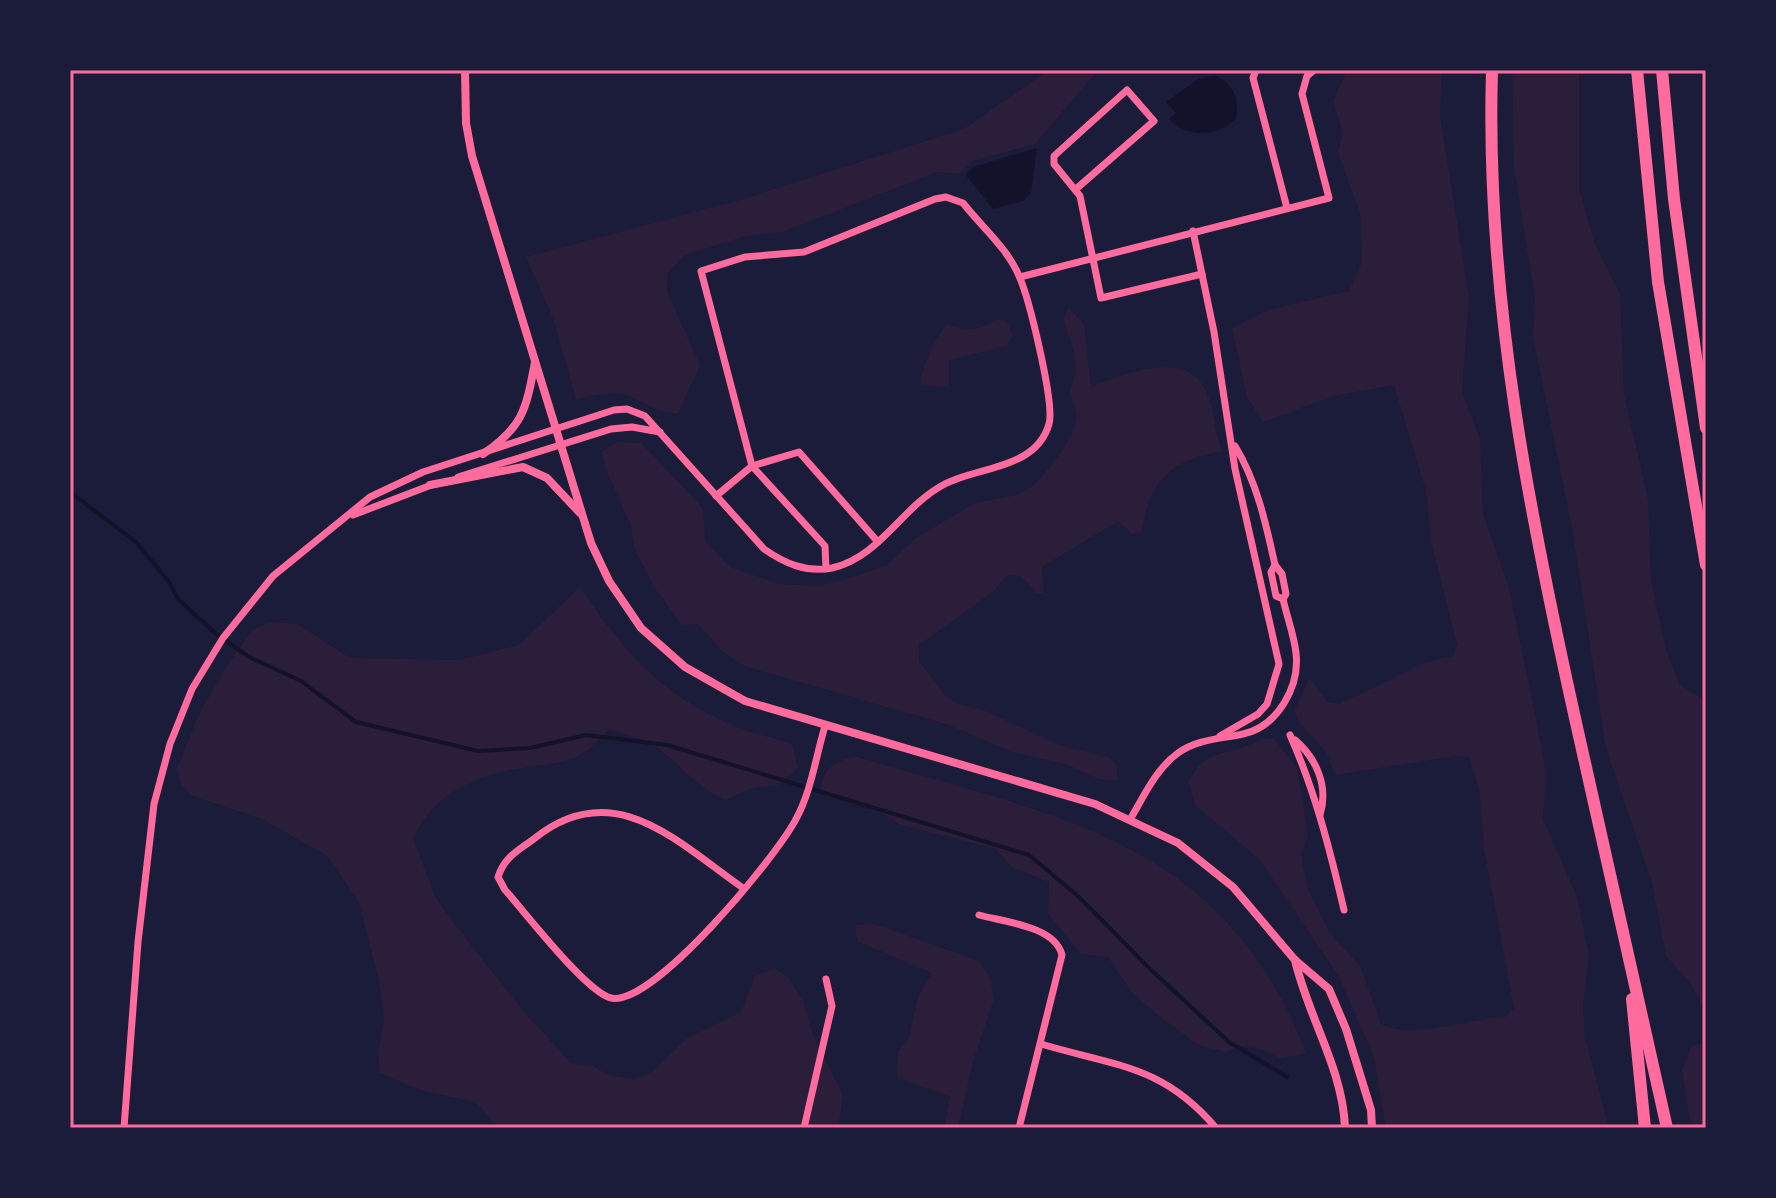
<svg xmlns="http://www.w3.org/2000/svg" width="1776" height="1198" font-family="'Source Sans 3',sans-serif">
<rect width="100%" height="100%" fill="#1b1b3a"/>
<g fill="#2a1e3b">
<path d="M1049 70H1098L1035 144 972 161 961 174 937 172 782 232 746 236 684 255 668 273 667 292 700 365 678 413C652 413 650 403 629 396 613 390 593 396 576 399L553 318 526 257 740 200 964 129Z"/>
<path d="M1347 70H1442L1440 116 1469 298 1462 392 1480 439 1483 514 1509 588 1536 719 1546 773 1543 819 1577 897 1589 956 1583 1005 1585 1038 1609 1128H1386L1374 1057 1339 977 1260 860 1196 806 1188 782C1204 752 1218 756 1244 747 1255 743 1263 738 1274 738L1297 769 1308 836 1301 853 1307 887 1331 935 1360 966 1381 1024C1414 1041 1468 1018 1505 1017L1514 1008 1484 849 1479 789 1469 757 1456 756 1335 775 1326 751 1300 724 1294 711 1310 678 1327 702 1340 704 1427 662 1453 656 1457 644 1431 541 1426 491 1394 385 1333 396 1263 422 1247 397 1232 328 1268 310 1349 291 1362 262 1361 216 1338 152 1343 132 1333 101Z"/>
<path d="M1512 70H1579V188L1594 242 1620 294 1624 394 1648 500 1651 580 1666 650 1680 685 1703 699 1706 713V1014L1689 981 1666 956 1652 882 1606 749 1573 533 1533 337 1535 298 1514 167Z"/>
<path d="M1068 307 1084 324 1091 387C1123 374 1187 348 1206 391 1215 410 1214 432 1222 451 1170 461 1150 479 1142 531L1132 534 1118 521 1042 567 1044 593 1038 594 1021 576 1008 575 993 592 919 645V661L945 695 958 704 983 710 1062 746 1108 757 1116 764 1118 781 1099 779 1066 764 1012 752 946 724 745 666 723 652 698 624 682 625 656 590 635 550 630 523 606 470 602 452 617 442 641 443 702 507 706 542 730 567 779 584 820 586 859 575 887 565 916 538 975 503 1017 495 1033 486 1051 466 1072 435 1077 416 1070 390 1076 372 1074 351 1063 320Z"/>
<path d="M998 319 1006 321 1013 334 1007 346 949 360V387L921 385C921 368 935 337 947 324 967 333 979 330 998 319Z"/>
<path d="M580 587C627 655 660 695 739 728 756 735 774 737 792 744L798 768 778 785 753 788 725 800C700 789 684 769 663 752 647 740 629 735 609 729 601 738 592 748 581 754 564 764 541 765 522 768 476 774 433 795 413 838L435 896 453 922 519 1006 571 1063 593 1066 608 1075 635 1079 651 1073 686 1039 741 1012 755 976 774 968 789 978 804 1003 812 1034 843 1096 838 1128H498L476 1102 423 1091 380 1073 378 1055 384 1018 379 980 359 904 329 857 262 819 193 796 181 785 177 768 198 717 223 671 252 630 271 622 297 624 350 658 460 660 519 645Z"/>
<path d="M857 757C1054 816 1223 837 1306 1053L1280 1059C1260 1047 1248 1041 1226 1052L1199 1045 1156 1014 1131 991 1108 957 1081 954 1048 913 1049 882 1012 867 996 849 901 825 881 813 820 793C822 769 834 760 857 757Z"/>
<path d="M872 923 979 961 990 978 994 999 974 1058 958 1128H944L950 1096 897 1078 898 1052 909 1038 918 997 932 973 857 941 855 925Z"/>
<path d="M1706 1044V1128H1691L1682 1070 1692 1045Z"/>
</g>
<g fill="#12122b">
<path d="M1216 76C1235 85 1239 99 1236 119 1217 137 1187 138 1169 119L1176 113 1166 102 1198 79Z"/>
<path d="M1037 148 1031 193 1023 201 993 209 966 175 973 167Z"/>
</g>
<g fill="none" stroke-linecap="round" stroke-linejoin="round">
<path stroke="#12122b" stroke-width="4" d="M70 492 136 542 169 582 178 599 215 633 249 657 301 681 356 722 478 751 530 748 586 735 667 745 1029 855 1078 896 1148 967 1229 1042 1287 1077"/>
<g stroke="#ff6b9d" stroke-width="7">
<path d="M1256 70 1253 78 1287 208"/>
<path d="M1076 189 1154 121 1127 90 1054 156V164L1080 196 1101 298 1202 274"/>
<path d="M1193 231 1214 332 1235 469 1279 664 1267 704 1258 714 1220 736"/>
<path d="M1020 277 1329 198 1302 94 1307 76 1314 70"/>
<path d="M458 477 611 429 632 427 660 432"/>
<path d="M716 496 752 466 799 452 878 542"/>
<path d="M353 515 434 484"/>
<path d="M1275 565 1282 574 1286 594 1283 599"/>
<path d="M1290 735C1315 791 1330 850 1344 910"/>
<path d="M1295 740C1316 758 1329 786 1320 815"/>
<path d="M1131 818C1144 796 1156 769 1178 753 1198 739 1220 739 1243 734 1277 727 1300 687 1296 653 1294 635 1287 617 1283 599L1276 596 1271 572 1275 565C1266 524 1257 482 1235 446"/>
<path d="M743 888C677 842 614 775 535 838 518 851 505 856 498 877L505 890C525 912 586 992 611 998 653 1007 777 856 796 819 811 792 816 756 825 726"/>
<path d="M979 915C1004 922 1055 926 1062 955L1019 1128"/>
<path d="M1041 1044C1115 1066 1163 1065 1216 1128"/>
<path d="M124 1128 138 942 154 804 170 744 192 689 223 638 273 576 370 497 423 472 614 410 627 409 645 416 764 549C784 563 806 573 832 568 880 557 902 507 943 485 977 466 1036 470 1049 424 1055 404 1029 298 1019 276 1008 249 981 226 963 203L946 197 935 199 804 252 745 257 701 271 752 466 825 546 826 569"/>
<path d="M804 1128 832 1006 826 979"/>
</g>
<g stroke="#ff6b9d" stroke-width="8">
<path d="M465 70 466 123 472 156 591 543 609 581 641 628 685 667 745 701 1095 804 1178 843 1233 887 1295 960 1329 989 1346 1029 1371 1110 1372 1128"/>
<path d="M483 454C524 426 526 409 535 362"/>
<path d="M430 485 523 467 547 478 580 513"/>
<path d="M1295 960C1308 1017 1343 1069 1345 1128"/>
</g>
<g stroke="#ff6b9d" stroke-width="12">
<path d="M1492 70C1485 298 1531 523 1581 745 1610 873 1638 1000 1667 1128"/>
<path d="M1637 70 1658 282 1706 565"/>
<path d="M1662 70 1674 199 1706 428"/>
<path d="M1632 999 1645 1128"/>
</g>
</g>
<rect width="1776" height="1198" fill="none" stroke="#1b1b3a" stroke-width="144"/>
<rect x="72" y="72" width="1632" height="1054" fill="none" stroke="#ff6b9d" stroke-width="3"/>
</svg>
